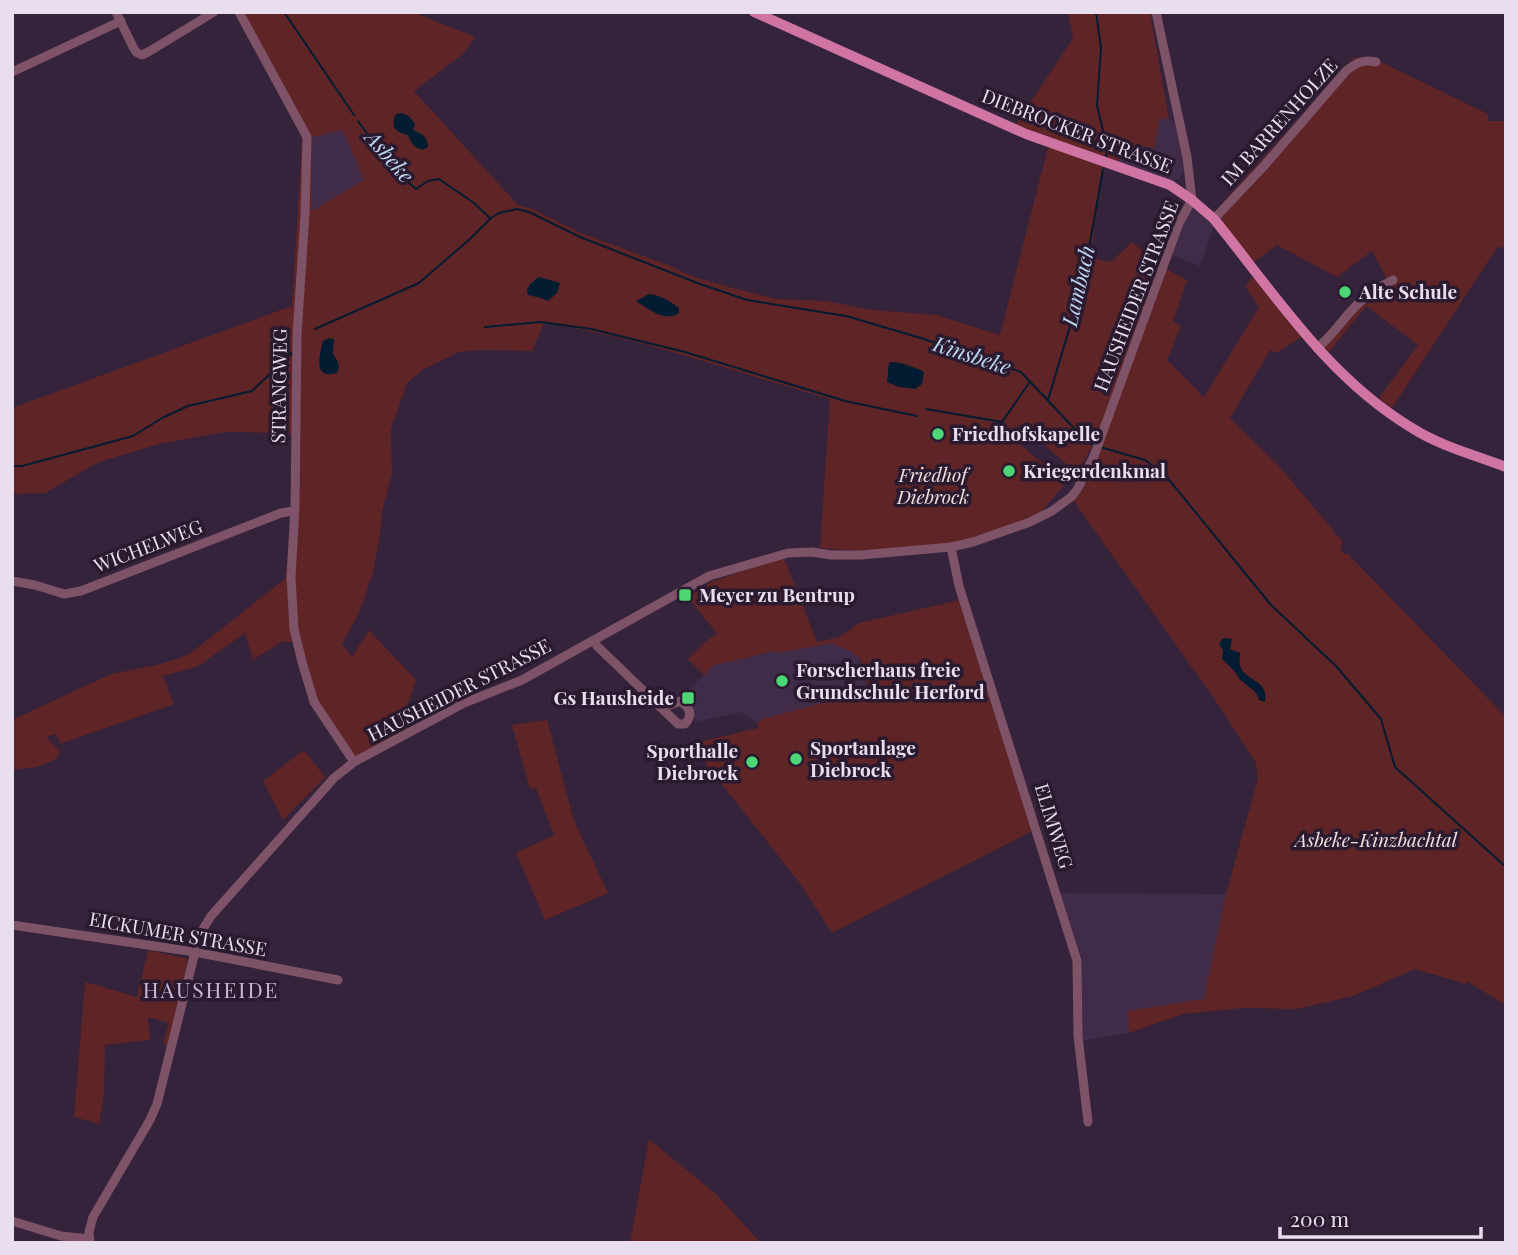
<svg xmlns="http://www.w3.org/2000/svg" width="1518" height="1255" font-family="'Playfair Display',serif">
<rect width="100%" height="100%" fill="#34233b"/>
<g fill="#402c49">
<path d="M1161 117 1169 119 1177 124 1184 162 1183 173 1179 179 1172 180 1117 161 1139 145Z"/>
<path d="M343 129 364 180 312 211V136Z"/>
<path d="M1194 207 1214 226 1200 266 1170 254 1180 226Z"/>
<path d="M852 634 868 688 840 698 763 719 757 723 741 712 695 722 688 690 714 665Z"/>
<path d="M1058 893 1226 894 1204 999 1129 1011V1033L1081 1041 1080 967Z"/>
</g>
<g fill="#5f2425" fill-rule="evenodd">
<path d="M241 12H413L475 37 463 54 414 91 518 205 532 209 581 233 668 265 694 277 733 288 777 299 826 301 873 310 936 315 1000 335 1047 151 1053 140 1016 124 1073 38 1068 12H1150L1169 119 1160 118 1154 148 1139 145 1117 161 1103 158 1092 245 1088 257 1111 262 1132 242 1158 264 1146 299 1148 300 1166 269 1187 280 1173 321 1181 326 1167 360 1204 397 1259 307 1245 286 1253 277 1301 337 1277 353 1270 350 1230 418 1278 465 1343 542 1340 548 1342 553 1348 554 1506 717V1005L1466 981V984L1415 969 1353 996 1297 1009 1243 1008 1183 1014 1129 1033 1128 1011 1204 999 1226 894 1258 778 1256 763 1215 700 1073 500 1081 494 1100 447 1093 445 1077 473 1020 424 1009 435 1066 483 1041 512 1026 521 945 546 864 551 820 548 830 399C734 372 643 338 544 323L532 351 481 350 459 352 424 369 407 383 391 429 392 473 382 512 380 534 373 572 360 611 342 644 352 657 369 630 416 680 403 719 410 730 356 759 316 699 290 630 292 642 283 641 253 660 245 633 197 667 163 676 174 704 60 744 56 734 46 737 60 751 56 759 37 767 12 770V720L111 674 157 665 188 655 285 579 293 511 294 433 225 432 159 444 99 462 45 493 12 494V408L292 306 302 139 305 135ZM343 130 364 180 312 211V137Z"/>
<path d="M1371 57 1488 114V121H1506V250L1498 246 1392 408 1379 398 1418 345 1366 306 1328 353 1322 348 1365 302 1366 305 1391 287 1372 251 1337 277 1277 245 1254 262 1224 225 1216 210 1354 58Z"/>
<path d="M784 558 817 642 840 637 859 623 960 600 1034 830 832 933 799 882 690 744 758 728 757 723 763 719 840 698 868 688 860 659 850 651 832 643 779 653 775 651 714 665 704 675 688 659 704 643 717 633 687 597 713 581Z"/>
<path d="M547 720 574 821 608 893 545 920 516 853 554 835 536 788 530 789 512 725Z"/>
<path d="M304 750 325 777 283 820 263 781Z"/>
<path d="M148 950 188 959 168 1045 163 1044 169 1023 148 1017 150 1040 105 1045 104 1095 99 1124 74 1117 85 982 137 997Z"/>
<path d="M649 1139 716 1194 761 1243H630Z"/>
</g>
<g fill="#041c32">
<path d="M403 113 410 117 415 124 413 130C422 134 428 136 428 147L423 150C414 148 411 143 408 135 395 132 390 127 396 114Z"/>
<path d="M539 277 560 283 557 293 548 301 541 298 528 295 527 290 530 284Z"/>
<path d="M649 294C660 295 670 301 679 308V313C665 323 649 309 636 301Z"/>
<path d="M329 338 334 339 333 354C337 359 341 366 337 373 313 380 319 357 323 341Z"/>
<path d="M892 362 901 363 921 370 924 372 922 384 915 389 899 387 887 382 889 363Z"/>
<path d="M1226 638 1232 639 1230 649 1240 653C1240 657 1239 661 1240 665 1243 681 1270 679 1265 702L1259 700C1256 689 1250 689 1243 682 1237 678 1240 678 1235 672 1231 667 1226 663 1222 659L1223 650 1219 644 1222 639Z"/>
</g>
<g fill="none" stroke-linecap="round" stroke-linejoin="round">
<g stroke="#041c32" stroke-width="2">
<path d="M284 12 354 115"/>
<path d="M1096 12 1101 48 1097 105 1107 149 1106 156"/>
<path d="M358 121 391 167 416 189 428 181 439 179 474 203 490 218"/>
<path d="M485 327 541 322 591 329 685 352 845 401 917 416"/>
<path d="M315 329 419 283 470 239 491 218 499 213 517 209 529 212 580 237 700 284 747 300 846 316 921 338 1021 372 1088 443 1095 445"/>
<path d="M1048 400 1082 286 1103 170"/>
<path d="M926 409 1002 422 1029 383"/>
<path d="M1100 447 1145 460 1166 476 1271 605 1336 666 1381 719 1395 767 1506 867"/>
<path d="M12 466H22L133 436 162 418 188 406 252 391 293 352"/>
</g>
<g stroke="#7e5267" stroke-width="9">
<path d="M116 12 133 47 136 52 142 55 150 51 214 12"/>
<path d="M239 12 307 137 305 214 297 335 295 507 291 577 294 629 302 662 314 702 354 762"/>
<path d="M12 72 121 21"/>
<path d="M1214 219 1264 166 1346 71C1356 63 1363 59 1376 62"/>
<path d="M1317 348C1334 335 1344 316 1360 302 1370 293 1381 286 1393 280"/>
<path d="M951 547 959 586 1077 961 1078 1036 1088 1122"/>
<path d="M12 581 35 585 64 594 81 591 281 513 294 511"/>
<path d="M594 640 597 646 678 724H685C694 714 689 707 680 701L670 705 659 706"/>
<path d="M12 925 195 952 338 980"/>
<path d="M12 1221 61 1236 89 1239"/>
<path d="M90 1243 89 1232 93 1217 150 1120 157 1104 195 952 203 929 211 916 334 778 354 762 464 703 522 680 709 576 788 553 812 552 831 555H861L951 547 973 542 1030 522 1052 511 1071 497 1077 490 1094 456 1179 223 1192 200 1187 157 1156 12"/>
</g>
<path stroke="#d075a3" stroke-width="10" d="M754 12 1026 134 1170 185 1192 200 1214 219C1274 293 1328 378 1412 428 1440 446 1475 455 1506 467"/>
</g>
<g fill="#4ed676" stroke="#2a1a30" stroke-width="2.5">
<circle cx="1345" cy="292" r="7"/>
<circle cx="938" cy="434" r="7"/>
<circle cx="1009" cy="471" r="7"/>
<rect x="678" y="588" width="14" height="14" rx="3.5"/>
<circle cx="782" cy="681" r="7"/>
<rect x="681" y="691" width="14" height="14" rx="3.5"/>
<circle cx="796" cy="759" r="7"/>
<circle cx="752" cy="762" r="7"/>
</g>
<g text-anchor="middle" stroke-width="7" stroke-linejoin="round" paint-order="stroke">
<g font-size="19" fill="#e9deee" stroke="#2a1a30">
<text transform="translate(1279 122) rotate(-48)" y="7">IM BARRENHOLZE</text>
<text transform="translate(1077 131) rotate(21)" y="7">DIEBROCKER STRASSE</text>
<text transform="translate(1136 296) rotate(-69)" y="7">HAUSHEIDER STRASSE</text>
<text transform="translate(279 386) rotate(-89)" y="7">STRANGWEG</text>
<text transform="translate(148 546) rotate(-21)" y="7">WICHELWEG</text>
<text transform="translate(459 690) rotate(-27)" y="7">HAUSHEIDER STRASSE</text>
<text transform="translate(1054 826) rotate(73)" y="7">ELIMWEG</text>
<text transform="translate(178 934) rotate(10)" y="7">EICKUMER STRASSE</text>
</g>
<g font-size="19" font-weight="bold" fill="#e9deee" stroke="#2a1a30" text-anchor="start">
<text x="1359" y="299">Alte Schule</text>
<text x="952" y="441">Friedhofskapelle</text>
<text x="1023" y="478">Kriegerdenkmal</text>
<text x="699" y="602">Meyer zu Bentrup</text>
<text x="796" y="677">Forscherhaus freie<tspan x="796" dy="22">Grundschule Herford</tspan></text>
<text x="674" y="705" text-anchor="end">Gs Hausheide</text>
<text x="810" y="755">Sportanlage<tspan x="810" dy="22">Diebrock</tspan></text>
<text x="738" y="758" text-anchor="end">Sporthalle<tspan x="738" dy="22">Diebrock</tspan></text>
</g>
<g font-size="19" font-style="italic" fill="#f3dedc" stroke="#2a1a30">
<text x="933" y="482">Friedhof<tspan x="933" dy="22">Diebrock</tspan></text>
<text x="1376" y="847">Asbeke-Kinzbachtal</text>
</g>
<g font-size="21" font-style="italic" fill="#bed8f3" stroke="#2a1a30">
<text transform="translate(389 157) rotate(49)" y="7">Asbeke</text>
<text transform="translate(1079 286) rotate(-77)" y="7">Lambach</text>
<text transform="translate(972 356) rotate(18)" y="7">Kinsbeke</text>
</g>
<g font-size="21" letter-spacing="2" fill="#cdb8d6" stroke="#2a1a30">
<text x="211" y="998">HAUSHEIDE</text>
</g>
</g>
<rect width="1518" height="1255" fill="none" stroke="#e9deee" stroke-width="28"/>
<path d="M1280 1227v10h201v-10" fill="none" stroke="#e9deee" stroke-width="3.5"/>
<text x="1290" y="1227" font-size="21" fill="#e9deee" stroke="#2a1a30" stroke-width="5" paint-order="stroke">200 m</text>
</svg>
